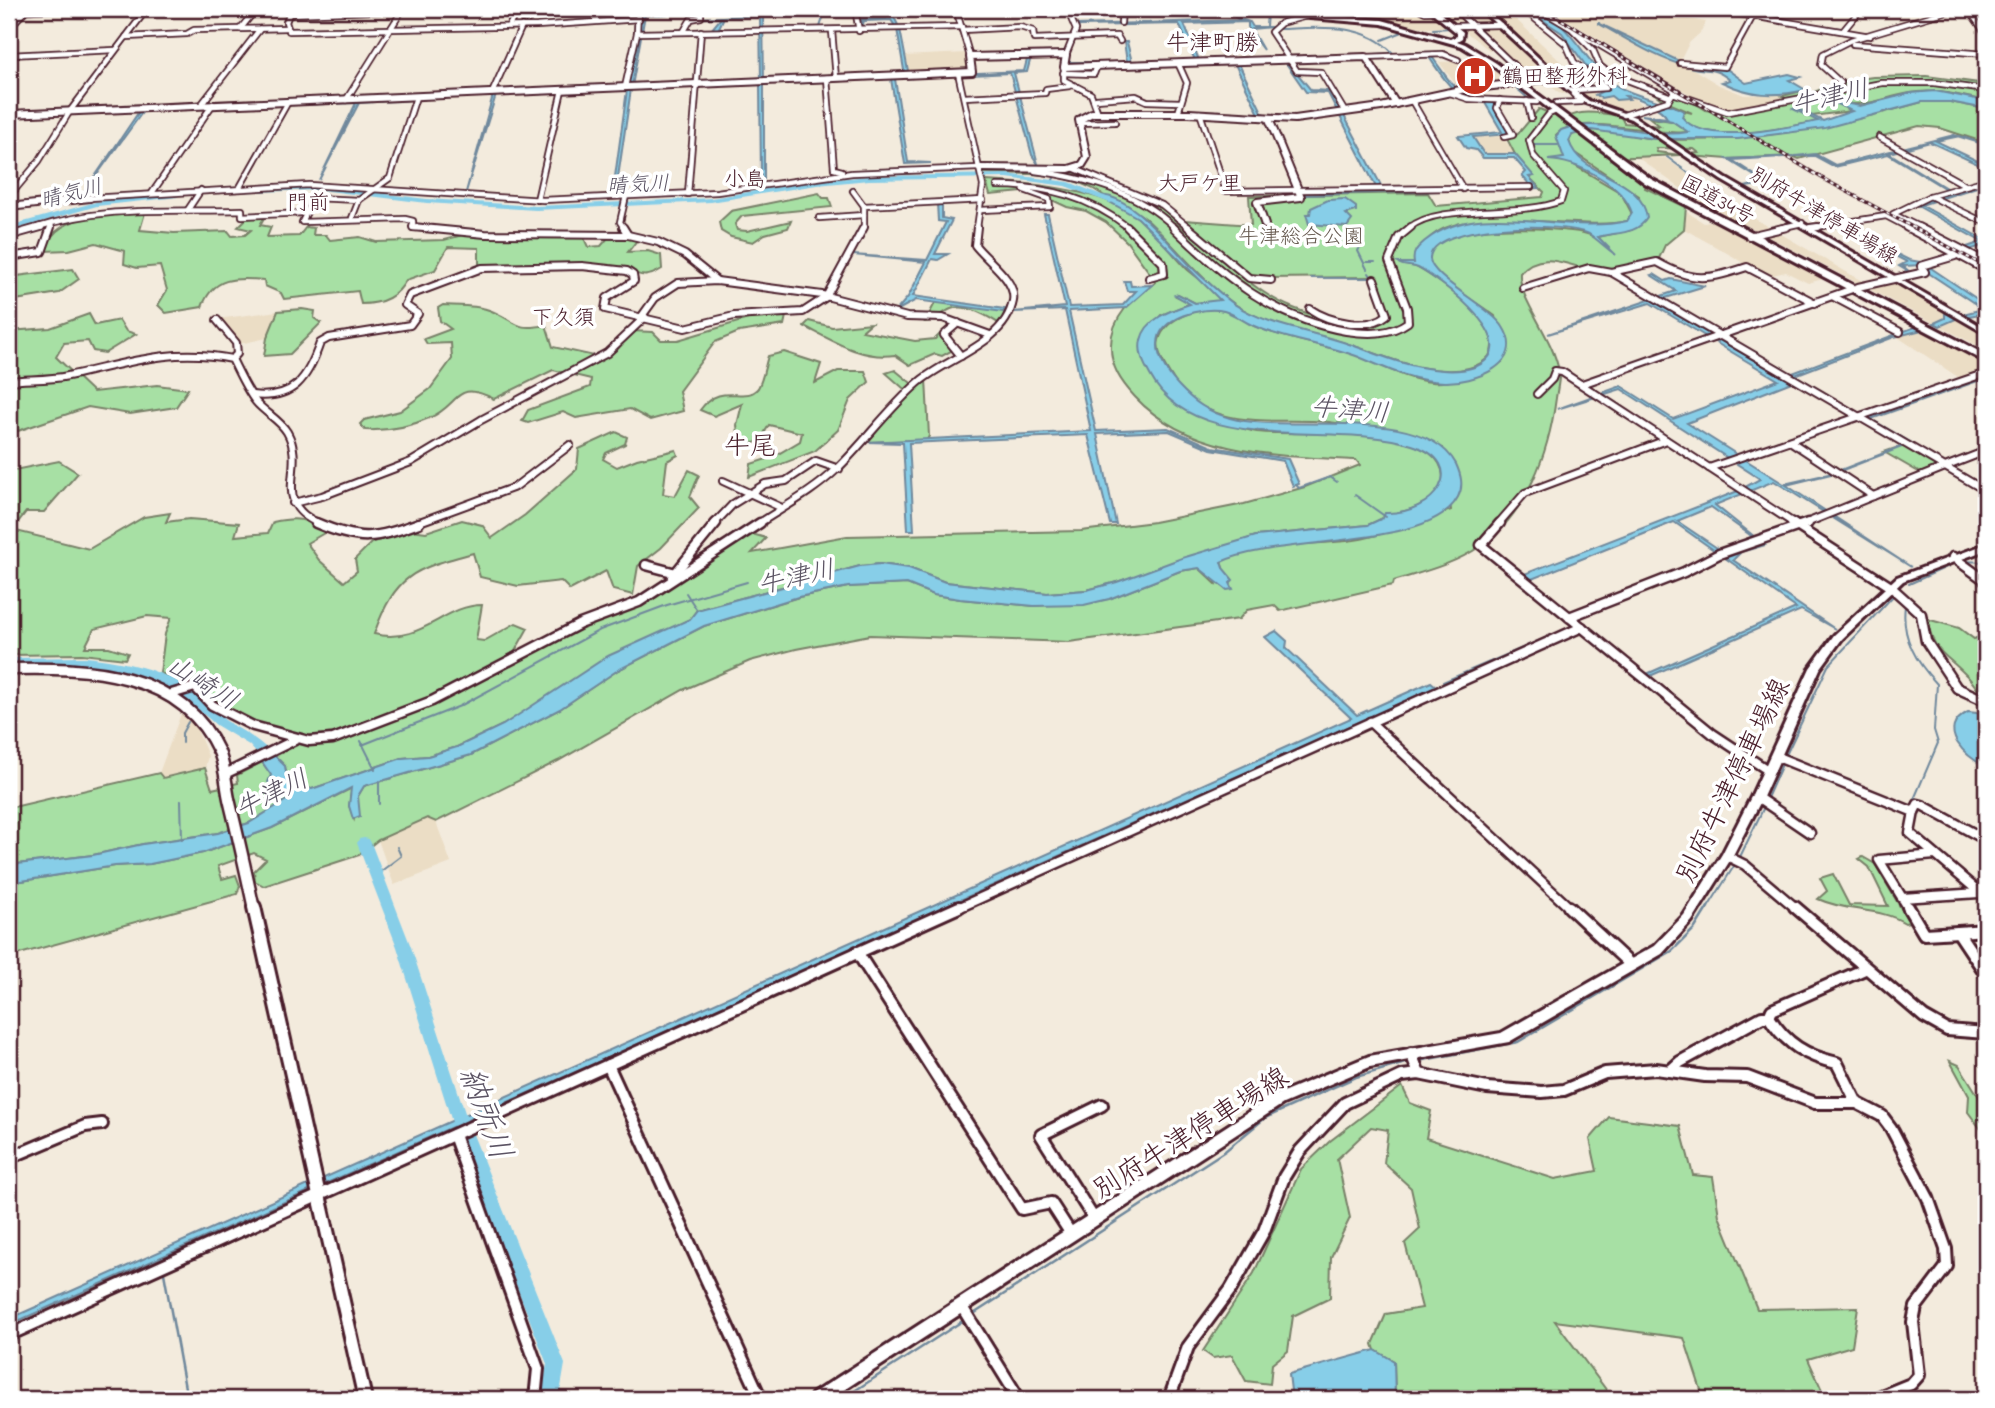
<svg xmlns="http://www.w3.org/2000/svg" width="1995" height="1408" font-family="'Indie Flower','Klee One',sans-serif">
<rect width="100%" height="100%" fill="#f3ebdd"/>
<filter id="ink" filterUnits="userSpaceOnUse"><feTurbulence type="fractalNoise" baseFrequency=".0143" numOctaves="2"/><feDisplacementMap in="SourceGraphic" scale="14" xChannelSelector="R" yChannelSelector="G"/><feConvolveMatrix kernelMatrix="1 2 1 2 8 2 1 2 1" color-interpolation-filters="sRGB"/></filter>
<g filter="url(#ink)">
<g fill="#ebddc5">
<path d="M1418 9 1432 12 1452 27 1427 28 1349 14 1346 10Z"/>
<path d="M1436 9H1505L1596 95 1632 97 1645 107 1616 112 1593 102 1580 92 1562 94 1546 84 1535 85 1497 49 1489 50Z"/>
<path d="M1549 9H1588L1591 13 1590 9H1597L1595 13 1632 9 1706 22 1700 33 1689 43 1680 61 1719 85 1744 95 1777 94 1790 99 1735 112 1714 109Z"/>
<path d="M967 53 972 70 907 74 903 56Z"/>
<path d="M1483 60 1505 80 1459 89 1439 62Z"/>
<path d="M1502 136 1515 154H1484L1473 137Z"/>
<path d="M1637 157 1665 158 1750 216 1867 284 1891 278 1986 333V350L1694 198Z"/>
<path d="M1687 212 1704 223 1713 221 1823 279 1808 283 1786 272 1763 277 1734 257 1684 229Z"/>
<path d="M278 311 267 338 239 344 217 319Z"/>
<path d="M1917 328 1986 362V377L1967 383 1896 336Z"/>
<path d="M182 711 197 730 208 756 205 768 163 778 159 773Z"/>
<path d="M427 818 436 822 451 863 394 885 378 840Z"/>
</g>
<g fill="#a7e0a4" stroke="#788068" stroke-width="2">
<path d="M1926 76 1986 84V101C1961 96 1936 88 1910 93 1877 99 1865 110 1830 100L1852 111 1812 116 1796 108 1820 121C1787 127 1705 148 1682 117L1684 111 1692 113 1664 101 1656 95H1682L1706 110 1729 113 1791 101 1782 96 1806 90 1812 93 1838 82 1873 77Z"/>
<path d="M1922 102H1950L1986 109V143L1940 128 1919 126 1799 159 1792 156 1728 159 1689 156 1687 154 1699 153 1694 149 1656 148 1657 152 1680 155 1611 158 1646 184 1645 188 1686 207 1684 229 1665 245 1657 263C1637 269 1612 273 1591 270 1566 265 1541 249 1520 273 1518 299 1554 338 1559 372 1560 379 1557 390 1556 398 1549 452 1527 515 1479 547 1455 564 1422 572 1394 581L1393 585 1280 611 1274 605 1247 610 1239 619 1069 642 870 635 796 649 750 661 683 690 558 761 436 822 427 818 378 840 359 855 264 886 255 881 254 871 266 859 254 853 218 866 222 879 236 875 240 886 237 894 9 957V883L115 866 150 864 203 853 272 828 352 788 349 806 354 819 358 796 364 786 471 755 560 709 618 670 704 626 799 597 848 587 907 584 934 595 960 599 1034 606 1109 599 1180 571 1199 568 1216 584 1223 568 1221 561C1264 542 1309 546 1354 540 1386 535 1420 520 1451 510L1443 448C1406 439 1366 426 1329 422 1271 417 1205 434 1170 374 1164 365 1156 351 1159 340 1166 316 1203 305 1226 311 1237 314 1245 322 1254 326 1285 339 1320 344 1352 354 1378 363 1403 379 1432 382 1457 384 1479 371 1502 362L1495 316C1480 304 1434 278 1430 261 1420 219 1565 227 1587 234 1593 235 1599 241 1605 245L1598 237 1632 230 1639 196 1572 151 1569 141 1572 135C1598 122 1630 138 1657 139 1748 144 1834 127 1922 102Z"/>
<path d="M1539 109C1546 111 1554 116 1560 117 1569 118 1573 114 1581 113 1591 111 1620 115 1630 119H1622L1624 123 1660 126 1650 118 1672 121 1689 132C1657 137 1576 111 1556 135L1565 158 1559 159 1567 161 1621 193 1632 214 1627 221C1579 232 1469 203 1432 236 1425 242 1420 255 1415 264L1399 263C1404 266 1412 265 1418 268 1440 280 1507 328 1489 356 1480 368 1459 371 1445 370 1410 369 1380 354 1348 344 1311 332 1265 326 1233 303 1200 279 1175 245 1145 218 1132 207 1116 204 1103 195 1070 171 1025 174 985 173V164C1043 167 1139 175 1178 224 1208 247 1236 275 1268 295 1292 311 1367 339 1389 315L1376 277 1255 278 1184 220 1251 225 1249 196 1428 193 1436 206 1542 197 1544 192 1528 176H1533L1519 162 1507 139 1518 134Z"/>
<path d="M986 181C1030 183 1102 189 1137 217 1155 231 1170 251 1186 268 1196 278 1215 287 1220 301L1195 303 1178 294 1176 296 1191 303 1161 315 1141 340 1185 409C1208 416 1233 428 1257 432 1293 437 1441 420 1443 477 1443 489 1436 497 1426 502 1414 509 1400 514 1386 513L1383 518 1368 525 1256 536 1117 582 1087 590 1047 593 945 582 909 568 880 564 860 566 697 610 690 619 637 645 503 725 457 747 428 756 402 758 312 789 297 787 287 778 285 766 274 755 295 743 316 746 335 742 454 695 592 620 640 605 742 531 766 538 752 553 847 536 1081 531 1154 522 1244 504 1305 487 1360 465 1356 460C1280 456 1190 456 1135 397 1121 382 1110 366 1111 345 1111 318 1133 296 1155 283L1154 279 1127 242 1106 222 1086 211 1067 207 1033 191 990 195Z"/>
<path d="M819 193 823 198H829L832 207 742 216 735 224 737 230 747 231 791 221 788 228 765 234 753 242 731 237 721 231 719 222 731 211Z"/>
<path d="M98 213H145L140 230 174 233 228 231 232 236 245 235 251 230 238 227 248 217 265 216 260 225 271 227 267 237 299 236 306 227 314 228 313 235H326L330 240 360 237 376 242 444 240 466 234 583 236 588 247 601 246 608 238 638 239 628 252 648 251 661 255 662 269C649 277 642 278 629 270L479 267V248L448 247 435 270 406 280C397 298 380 304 361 304L358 291 284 299 281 293 265 286 264 280C235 277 213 277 202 307L166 313 158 305 167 290 160 266 137 268 124 264 125 251 96 243 69 250 45 251C50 226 76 220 98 213Z"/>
<path d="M73 269 79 279 59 293 9 301V277Z"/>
<path d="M936 301 1013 311 1004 327C991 318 966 303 951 309 941 313 935 322 925 322Z"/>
<path d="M443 305C460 306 479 305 494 312 519 323 514 331 546 325L553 347 603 358 618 349 631 331 653 332 661 340H678L748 319 786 316 784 325 739 332 715 342 679 391 683 411 650 420 630 409 576 418 563 412 528 423 522 421 528 410 590 387 591 379 553 370 494 399C454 378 460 406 429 418 409 427 387 431 365 430L360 424 364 420 400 411 430 389 452 359 451 343 427 344 424 339 451 329 440 321 438 308Z"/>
<path d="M302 309 315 311 314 318 321 323 290 354 264 356 267 338 278 311Z"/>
<path d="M89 314 95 325 119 320 126 331 136 334 105 353 93 351 88 341 64 343 56 357 93 392 157 385 188 389 176 407 130 414 88 407 9 434V331L50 328Z"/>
<path d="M809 321 832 327 871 323 862 331 915 341 935 339 942 332 953 350 942 356 935 354 910 365 895 355C862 360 833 341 804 326Z"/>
<path d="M784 352 821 364 815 383 838 371H865L869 382 850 400 838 430 815 451 749 477 751 464 773 457 800 441 802 433 769 425 759 442 746 444 739 442 737 425 742 404 714 416 700 410C722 380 744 405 758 388 763 380 765 365 768 356Z"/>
<path d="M895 370 916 387 926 379 929 436 927 440 867 442 910 394 886 373Z"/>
<path d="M616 432 627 437 625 444 606 453 603 459 617 467 637 459 676 450 678 455 667 461 663 494 675 496 689 470 699 475 690 497 699 508 661 548 638 566 633 595 613 590 606 571 570 590 561 581 518 586 480 577 473 553C415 569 396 573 374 634 422 645 443 605 482 605L476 640 484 641 516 623 528 628 514 653 433 698 334 733 307 736 258 723 221 706 194 685 160 673 165 634 171 618 147 616 94 629 85 647H109L128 653 125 659 82 654 9 655V471L59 461 78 473 44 512H26L12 530 89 549 144 517 170 513 166 522 189 519 239 523 235 536 268 533 273 522C296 517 307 518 326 532L307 543 319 560 344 582 357 571 355 559 371 543 405 529 426 532 462 520 482 525 492 538 525 515 577 469 579 449Z"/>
<path d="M1904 445 1941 467 1922 474 1884 452Z"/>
<path d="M1927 619 1959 628 1974 639 1986 634V701C1979 692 1973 681 1965 674 1942 651 1934 653 1927 619Z"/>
<path d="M262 762 289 799 249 823 218 833 143 844 93 855 9 865V808L159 773 163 778 205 768 212 789 238 783 237 775Z"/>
<path d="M1863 857 1875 864 1909 922 1905 923C1879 907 1849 913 1818 899L1827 891 1820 878 1833 874 1849 905 1888 906 1869 867 1859 859Z"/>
<path d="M1950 1061 1959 1065 1986 1108V1136L1968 1112 1969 1096Z"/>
<path d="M1402 1086 1410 1103 1431 1111 1426 1138 1555 1179 1597 1171 1590 1139 1609 1117 1680 1126 1693 1175 1713 1177 1719 1216 1757 1309 1858 1307 1852 1346 1808 1359 1826 1399H1704L1684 1338 1555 1321 1613 1399H1395L1394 1361 1375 1350 1373 1344 1386 1314 1422 1308 1405 1243 1420 1229 1411 1188 1384 1163 1388 1130 1371 1127 1337 1159 1350 1218 1331 1257 1330 1298 1293 1316 1288 1351 1272 1364 1270 1384 1246 1381 1232 1355 1213 1358 1203 1351 1254 1273 1301 1169 1330 1141Z"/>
</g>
<g fill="#87cee8" stroke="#6f889c" stroke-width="2" fill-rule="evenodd">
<path d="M641 9H644L645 14 699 12V17L703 18 760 15V9H763L764 83 905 76 897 29 891 20 864 21 862 27V19L886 18V9H890L900 29 909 76 1024 71 1028 56H1061L1031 57 1027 72 1014 73 1038 164 1032 155 1010 73 895 79 908 162 931 163 905 164 891 79 764 84V179H761L760 84 631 89 616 191H613L627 90 496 95 466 192 493 95 359 103 319 180 356 103 144 110 83 194 140 110 9 117 200 106 402 101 441 96 761 82 760 16 724 17 718 30H711L721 18C713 17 705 18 697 18V13L645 15 632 86H628Z"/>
<path d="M1203 9 1228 11 1235 17 1250 22 1253 27H1272L1251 29 1263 50 1248 30V22L1184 24 1199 60 1434 52 1430 54C1453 85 1455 98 1496 101V113L1509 134 1473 137 1484 154H1515L1534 176 1529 177 1539 188 1304 195 1378 191 1328 93 1306 92 1283 59 1237 60 1264 116H1260L1233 60 1090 65 1068 62H1127L1124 42H1127L1132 62 1195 60 1179 24 1079 26 1078 30 1074 21 1077 25 1241 20 1224 11ZM1426 53C1444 78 1453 100 1485 103L1502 132 1458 136 1466 148 1476 150 1483 158H1514L1526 172 1522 176 1533 188 1384 191 1331 91 1311 90 1285 59Z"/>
<path d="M1526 9C1565 9 1584 63 1612 83 1633 97 1661 99 1684 111L1682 117C1705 147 1786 127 1818 121L1793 109 1796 108 1823 121 1852 111 1828 100 1860 106 1911 93 1935 91 1986 101V109L1950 102H1922L1825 128 1738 139H1655L1591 130 1572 135 1569 141C1581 179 1641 174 1647 218 1637 235 1615 232 1598 237L1616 255C1607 249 1598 240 1589 234 1566 222 1432 222 1430 258 1428 276 1492 308 1503 327 1527 365 1473 383 1444 382 1413 381 1387 369 1359 357 1326 344 1288 341 1254 326 1244 322 1235 314 1224 311 1203 306 1158 317 1158 344 1157 358 1170 377 1179 386 1194 402 1208 412 1230 418 1286 434 1423 403 1456 464 1461 475 1464 486 1458 497 1431 550 1277 535 1221 562L1223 568 1233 580 1230 583 1233 589 1227 590 1199 568 1180 571 1109 599 1084 605 1034 606 960 599 934 595 907 584 848 587 798 597 704 626 618 670 560 709 471 755 364 786 358 796 360 816 353 819 349 806 351 788 272 828 203 853 150 864 115 866 9 883V865L93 855 143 844 218 833 249 823 288 799 272 789 268 782 271 775 262 762 274 755 285 766 287 778 297 787 312 789 402 758 428 756 457 747 503 725 608 656 690 619 697 610 860 566 880 564 909 568 945 582 1047 593 1087 590 1117 582 1182 558 1256 536 1368 525 1383 518 1385 513C1434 515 1472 464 1412 445 1336 420 1194 458 1150 375 1144 364 1138 353 1141 340 1146 318 1172 310 1190 304L1175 295 1178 294 1195 303 1220 300 1138 218 1099 196C1131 191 1178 256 1201 276 1211 285 1223 296 1234 304 1267 326 1312 331 1349 344 1375 353 1399 364 1426 368 1444 371 1473 374 1487 359 1512 333 1439 279 1418 268 1412 265 1404 267 1398 263H1414C1412 252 1417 248 1425 241 1482 196 1563 236 1627 221L1632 213C1623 184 1576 161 1548 160L1564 158 1556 136 1561 130C1603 115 1646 140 1688 132L1672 121 1642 115 1667 118C1662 108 1637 96 1625 96L1629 99 1616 100 1611 96 1601 98 1595 95 1610 87 1589 70 1562 33Z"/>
<path d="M1598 23 1681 62 1724 67 1746 83 1789 74 1800 77 1789 80 1806 90C1775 97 1750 96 1722 82L1730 80C1711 65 1709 73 1689 67 1657 59 1627 39 1598 23Z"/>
<path d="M1954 135 1986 145 1960 136 1936 141 1986 165V168L1930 142 1889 153 1951 191 1986 181V184L1921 205 1986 241V245L1965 251 1961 249 1982 242 1914 204 1949 191 1888 154 1835 167 1815 156H1795L1815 154 1835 165Z"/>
<path d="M1783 157 1732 160 1767 183 1834 214 1862 237 1909 260 1920 262 1954 254 1928 266 1986 305V313L1958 318 1940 326 1934 323 1945 318V313L1955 316 1983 309 1930 274 1922 265 1903 266 1912 274 1899 266 1907 262 1861 238 1832 215 1767 184 1745 187 1764 182 1727 159Z"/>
<path d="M1345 199 1356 207V211L1346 214 1352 220 1347 227 1309 224 1306 214H1310L1311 208 1328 200Z"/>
<path d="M937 203H942V218L952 220 935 254H948L938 260 932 259 913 296 1005 309 1003 312 916 300 896 311 908 297 926 262 853 255 927 260 946 222 938 221Z"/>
<path d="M1044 214H1048L1069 307 1123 305 1136 291H1127L1124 281H1130L1131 286 1152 285 1126 308 1069 311 1096 431 1168 428 1212 447 1288 459 1299 484 1293 486 1283 461 1211 449 1169 431 1097 434 1116 524H1110L1088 435 909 443 914 530H908L903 443 867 442 1091 431 1065 310 1014 312 1065 307Z"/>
<path d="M1654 274 1665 281 1671 279 1705 286 1659 300 1790 374 1915 327 1922 330 1894 337 1795 375 1866 417 1986 375V378L1871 419 1912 443 1835 473 1786 485 1911 567 1774 481 1715 505 1765 545 1741 552 1733 560 1835 629 1801 610 1643 679 1760 769 1714 740 1576 628 1445 685 1443 682 1573 626 1514 578 1738 491 1760 479 1621 389 1557 409 1621 386 1673 419 1778 380 1650 303 1548 334 1676 291 1651 275ZM1794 381 1907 444 1833 473 1784 484 1687 423ZM1711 507 1757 540 1760 544 1726 554 1677 521ZM1674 522 1796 608 1640 677 1529 580Z"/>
<path d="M1276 631 1287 641 1286 648 1357 715 1431 682 1437 687 9 1325V1319L1351 718 1265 637Z"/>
<path d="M1968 712 1986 714V767C1967 757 1934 730 1968 712Z"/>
<path d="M1375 1350 1394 1361 1395 1399H1292L1289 1374Z"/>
</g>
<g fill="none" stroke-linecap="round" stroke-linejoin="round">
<g stroke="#6f889c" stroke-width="2">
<path d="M1266 26 1267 13"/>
<path d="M820 27 823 18"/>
<path d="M1278 29C1318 28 1363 21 1393 53"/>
<path d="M1433 29 1451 28"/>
<path d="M1382 40 1405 31"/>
<path d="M1500 73 1508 81"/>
<path d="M1516 88 1530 100"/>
<path d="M1534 145H1558"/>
<path d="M1667 157 1719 196"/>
<path d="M1782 157 1794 156"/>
<path d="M1052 181 1055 177"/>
<path d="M1787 192 1807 202"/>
<path d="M1346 227 1349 232 1364 239 1358 251 1367 269"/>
<path d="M1367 262H1375"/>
<path d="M1311 278H1372L1369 273"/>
<path d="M1895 282 1947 313"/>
<path d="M1296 485 1299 488 1330 477 1337 482"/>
<path d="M1355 495 1386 517"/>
<path d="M1962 561 1986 562"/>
<path d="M1909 584 1949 566"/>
<path d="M686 593 697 610"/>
<path d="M1905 606C1901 637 1916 662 1937 684L1934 730 1938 743 1915 797 1924 802"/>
<path d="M361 741 375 769"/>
<path d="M182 743V733L188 722"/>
<path d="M362 745 460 706 600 630 667 605 747 582"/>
<path d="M1785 757 1828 666 1894 595"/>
<path d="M379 781V804"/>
<path d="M1767 798 1783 762"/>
<path d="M181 800 182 840"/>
<path d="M1739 859 1764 807"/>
<path d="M376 875 401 856 397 847"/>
<path d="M1707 909 1736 863"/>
</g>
<g stroke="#6f889c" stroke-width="2.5">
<path d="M1418 1061 1518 1042 1672 951 1695 928 1708 907"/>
<path d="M164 1273 187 1399"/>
<path d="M972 1315 1225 1151 1265 1118 1356 1077 1409 1062"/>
<path d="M842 1399 964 1320"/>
</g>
<g fill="#87cee8" fill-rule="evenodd">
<path d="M1007 174 1069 182 1117 201 1110 203 1065 186 1007 178 869 180 817 185 711 202 536 210 427 203 320 190 222 193 218 191 222 189 320 186 427 199 536 206 711 198 817 181 869 176Z"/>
<path d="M175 193H178V197L97 206 9 231V226L96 202Z"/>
<path d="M86 657C122 661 163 669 193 691 204 700 214 711 225 720 245 733 265 742 279 763L278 766H268L249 745 216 725 184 697 162 684 117 669 86 665 9 666V658Z"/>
<path d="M364 838 369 839 371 843 411 947 468 1122 565 1364 559 1399H541L547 1364 452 1122 397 947 357 843 359 839Z"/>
</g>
<g stroke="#4a1f2b" stroke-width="8">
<g id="minor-far3">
<path d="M291 9 286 22 289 31 537 26 639 19"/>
<path d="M855 9 859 31"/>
<path d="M956 9 970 57"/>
<path d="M1419 9 1425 12 1457 11"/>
<path d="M1455 9 1530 81"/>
<path d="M1523 9 1566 44 1574 62 1606 88 1574 90 1573 94 1581 102 1556 103"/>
<path d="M1539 9 1678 92"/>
<path d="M1711 9 1870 36"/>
<path d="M1067 10 1121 9"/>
<path d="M9 11 61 9"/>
<path d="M1317 12 1357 9"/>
<path d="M288 14 402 10"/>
<path d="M1307 16 1281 23 1271 32 1297 71 1321 72 1345 112"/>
<path d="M1986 18 1974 17 1986 34"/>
<path d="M1121 23 1122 9"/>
<path d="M509 26 518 9"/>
<path d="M1455 26 1500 25"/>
<path d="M9 28 26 10"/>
<path d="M240 29 254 12 261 9"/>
<path d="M962 30 1020 27 1033 31 1034 39 1117 36 1120 41"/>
<path d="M1573 30 1593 50 1600 66 1609 73 1669 96"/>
<path d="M684 31 691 19 701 17V9"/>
<path d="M832 31 836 78"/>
<path d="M1843 31 1861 9"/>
<path d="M637 33 962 27"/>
<path d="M126 37 187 34 194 30 287 28"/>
<path d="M1853 44 1986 54"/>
<path d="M9 55 115 50"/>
<path d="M1066 55 1076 30 1067 9"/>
<path d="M1366 57 1443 54 1458 60"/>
<path d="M1178 63 1187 83 1178 113"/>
<path d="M1680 63 1725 67 1753 16"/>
<path d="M1064 67V80L1091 94 1098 113"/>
<path d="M958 73 983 186 977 228"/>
<path d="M1063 73 1094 74 1097 66"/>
<path d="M827 78 834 169 842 171"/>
<path d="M1526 82 1558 79"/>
<path d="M1562 83 1588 82"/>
<path d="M625 87 637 33 638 9"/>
<path d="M1832 90 1841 83 1821 65 1823 54 1851 40 1954 9"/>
<path d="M1447 92 1469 99 1537 102"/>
<path d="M492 93 522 26"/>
<path d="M964 97 1045 93 1046 89 1070 86"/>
<path d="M1096 99 1136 96 1147 101 1180 102"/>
<path d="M346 100 403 9"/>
<path d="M1500 100 1497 108 1513 135 1504 137"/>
<path d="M1412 101 1463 189"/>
<path d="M1527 101 1531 118"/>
<path d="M201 105 260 29"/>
<path d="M1200 113 1226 191 1531 187"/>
<path d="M1624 115 1668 101 1673 93 1728 112 1882 83H1934L1986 90"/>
<path d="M1079 123 1115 122"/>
<path d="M1879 137 1965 185"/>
<path d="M1073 168 1162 205 1190 228"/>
<path d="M1035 171C1086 178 1137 191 1175 228"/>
<path d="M997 186C1048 186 1089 197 1129 228"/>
<path d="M240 187 288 102"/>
<path d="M853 191 864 206"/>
<path d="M152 193 213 104"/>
<path d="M688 194 701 31"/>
<path d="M1930 196 1986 223"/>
<path d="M9 197 39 161 70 111 147 9"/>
<path d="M90 198 309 185 543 200 717 192 852 173 979 168"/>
<path d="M359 200 314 198 302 222 405 219 413 221V228H419"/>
<path d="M537 200 562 90"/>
<path d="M981 210 1050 207 1049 199 1024 190"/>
<path d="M187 211 201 190"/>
<path d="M352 218 359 200 390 178 416 97"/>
<path d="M819 218 864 215"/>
<path d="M35 228C106 205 169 212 242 210V216L304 213"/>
<path d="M624 228 620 222 626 196"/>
<path d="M864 228V206L983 200"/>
<path d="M1409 228C1440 202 1517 218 1561 201L1564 191 1533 155 1529 140 1549 114 1556 111"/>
<path d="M1780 228 1802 223"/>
<path d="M1810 228 1886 216 1909 228"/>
<path d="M1921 228 1893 214 1930 196 1986 180"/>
</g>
</g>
<g stroke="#4a1f2b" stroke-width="10">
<g id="minor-far2">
<path d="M413 227 485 234 628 235 658 242 685 255 717 281"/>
<path d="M623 227 628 235"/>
<path d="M1127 227 1163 263 1164 274 1149 278"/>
<path d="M1173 227C1223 276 1274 319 1346 331 1367 334 1390 335 1408 322L1407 308 1389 261 1399 237 1411 227"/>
<path d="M1188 227 1249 278 1271 280"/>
<path d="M1906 227 1986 270"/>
<path d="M1918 227 1986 262"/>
<path d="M1810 228 1818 227"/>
<path d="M9 236 41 227"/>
<path d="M1749 236 1787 227"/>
<path d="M9 257 42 252 51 227"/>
<path d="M1611 272 1657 262C1694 283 1707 280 1747 267L1815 303"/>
<path d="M1523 288 1589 268 1611 272 1945 467 1986 451"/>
<path d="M1834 297 1900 332"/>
<path d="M1310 309C1329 322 1368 331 1387 315L1374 279"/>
<path d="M642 316 655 298 678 283 717 281 822 295 907 317 943 318 990 335"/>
<path d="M217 320 236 343 237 354 232 359"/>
<path d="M958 323 944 335 961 356"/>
<path d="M9 381C29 379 49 380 68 376 128 363 170 347 232 359 239 373 246 389 256 402 264 412 280 420 287 432 308 468 268 502 320 524"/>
<path d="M1582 384 1858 287 1925 272 1921 266 1955 256"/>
<path d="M1537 394 1552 379 1555 371 1562 372 1795 524"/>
<path d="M252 395C294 400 308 378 320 343L329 338 410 325 418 314 405 305 410 295 482 268 582 266 627 271 633 275 634 281 607 298 605 309 685 328 734 316 803 312 826 297 864 227"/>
<path d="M1790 441 1873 496"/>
<path d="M1709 468 1986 373"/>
<path d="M723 481 782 508"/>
<path d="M293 503 322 496 411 462 481 420 607 353 645 317"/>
<path d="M414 524 515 487 570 445"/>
<path d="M714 524 733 504 765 484 786 481 816 461 839 469"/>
<path d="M758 524C784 507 814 491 837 469 865 442 888 409 918 383 946 358 1005 344 1013 301 1017 280 986 260 975 245L977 227"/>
<path d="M1498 524 1525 493 1666 440"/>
<path d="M1804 524 1945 467 1986 491"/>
</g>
</g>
<g stroke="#4a1f2b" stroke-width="13">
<g id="minor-far1">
<path d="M316 523C361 542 374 539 419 523"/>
<path d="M1500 523 1481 545 1713 734 1769 771"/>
<path d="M1792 523 1891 587 1921 614 1926 641 1957 688 1986 701"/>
<path d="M1953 557 1986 581"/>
<path d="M646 565 680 574"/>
<path d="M672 577 716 523"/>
<path d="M1569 617 1684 572 1719 554 1808 523"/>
<path d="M168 695 195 687 212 705 253 726 309 741 333 739 432 701 580 624 639 602 760 523"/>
<path d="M1370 722 1571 909"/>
<path d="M1775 756 1914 812 1910 833 1986 898"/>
<path d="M225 774 297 739"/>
<path d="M1757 797 1810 833"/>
<path d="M1914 812 1918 804 1922 805 1986 840"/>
<path d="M1727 856 1745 865 1797 909"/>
<path d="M1902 898 1979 893"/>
<path d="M956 909 1582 627"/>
<path d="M1909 909 1879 860 1935 855"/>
</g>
</g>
<g stroke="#4a1f2b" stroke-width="16">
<g id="minor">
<path d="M1569 907 1631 965"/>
<path d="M1795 907 1924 1017 1947 1030 1986 1033"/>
<path d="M1908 907 1924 934 1958 932"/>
<path d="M1986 930 1958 932 1986 974"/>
<path d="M857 952 1022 1209 1051 1203 1071 1234"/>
<path d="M1769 1017C1786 1044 1806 1056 1837 1063L1857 1103"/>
<path d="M1411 1053 1419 1074"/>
<path d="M608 1065 761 1399"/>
<path d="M1670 1071 1680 1062 1762 1017H1769L1772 1010 1865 969"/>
<path d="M454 1135 538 1369 535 1399"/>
<path d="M9 1158 85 1126 102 1124"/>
<path d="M1094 1219 1041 1135 1102 1105"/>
<path d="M962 1307 1019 1399"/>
<path d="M9 1335 959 907"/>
<path d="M1169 1399 1188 1347 1231 1289 1264 1231 1284 1177 1300 1151 1345 1103 1402 1076 1419 1074 1487 1088 1542 1092 1564 1090 1605 1073 1656 1069 1705 1076 1747 1077 1815 1103H1857L1882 1116 1891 1128 1928 1198 1946 1249 1947 1266 1916 1307 1913 1322 1919 1375 1911 1384 1874 1399"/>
</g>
</g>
<g stroke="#4a1f2b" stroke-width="10">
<g id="tertiary-far2">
<path d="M9 114 972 72 970 57 1066 55 1064 67 1366 57 1396 104"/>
<path d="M979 168 1069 169 1082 165 1087 157 1079 120 1092 113H1189L1295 119 1381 107 1460 90 1526 82"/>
<path d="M9 207 90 198"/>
<path d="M1265 225 1257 202 1301 197 1269 119"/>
</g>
</g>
<g stroke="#4a1f2b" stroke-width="15">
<path id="tertiary-far1" d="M9 669C86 667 182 670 219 752 225 766 226 785 229 799 238 836 246 872 254 909"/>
</g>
<g stroke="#4a1f2b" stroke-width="18">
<path id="tertiary" d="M254 907 365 1399"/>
</g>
<g stroke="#4a1f2b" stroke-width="6">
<g id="secondary">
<path d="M1480 9H1486L1571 88 1589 101 1635 117 1725 178 1986 329V334L1721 180 1631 119 1585 103 1567 90Z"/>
<path d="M1986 544V550L1903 581 1842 639 1820 669 1763 797 1731 859 1692 921 1662 954 1509 1042 1370 1067 1283 1104 830 1399H809L812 1394 1273 1096 1369 1056 1501 1033 1654 946 1684 915 1722 854 1751 797 1810 668 1834 635 1897 577Z"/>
</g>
</g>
<g stroke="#4a1f2b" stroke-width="6">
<path id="trunk" d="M1224 9H1247L1382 20 1450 39 1457 36V33L1428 9H1435L1463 32 1462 38 1457 41 1465 44 1496 63 1651 179 1986 355V362L1645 183 1492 65 1461 46 1382 24 1227 11Z"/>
</g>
<use href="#minor-far3" stroke="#fff" stroke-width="4.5"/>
<use href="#minor-far2" stroke="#fff" stroke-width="6"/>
<use href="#minor-far1" stroke="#fff" stroke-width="8"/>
<use href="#minor" stroke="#fff" stroke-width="10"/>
<use href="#tertiary-far2" stroke="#fff" stroke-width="6"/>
<use href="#tertiary-far1" stroke="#fff" stroke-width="10"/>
<use href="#tertiary" stroke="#fff" stroke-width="12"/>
<use href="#secondary" fill="#fff" fill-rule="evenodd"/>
<use href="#trunk" fill="#fff" fill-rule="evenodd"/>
<g stroke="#4a1f2b" stroke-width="3.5">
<path id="rail" d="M1544 9 1822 178 1986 267"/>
</g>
<use href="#rail" stroke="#fff" stroke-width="2" stroke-dasharray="3.5" stroke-linecap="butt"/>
</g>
</g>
<defs>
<g id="hospital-disc" transform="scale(2.0125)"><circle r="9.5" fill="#c8321e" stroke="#fff"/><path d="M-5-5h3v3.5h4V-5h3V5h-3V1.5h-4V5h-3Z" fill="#fff"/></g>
</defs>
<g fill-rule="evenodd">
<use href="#hospital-disc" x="1475" y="76"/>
</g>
<g text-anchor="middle" stroke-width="7" stroke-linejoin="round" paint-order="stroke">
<g font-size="21" fill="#4a1f2b" stroke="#fff" text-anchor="start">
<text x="1502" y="83">鶴田整形外科</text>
</g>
<g font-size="21" fill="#4a1f2b" stroke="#fff">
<text x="745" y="186">小島</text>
<text x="1200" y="190">大戸ケ里</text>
<text x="308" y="209">門前</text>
<text x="563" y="324">下久須</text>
</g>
<g font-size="21" font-style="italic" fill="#5c5464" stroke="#fff">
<text transform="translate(638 184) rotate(-3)" y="7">晴気川</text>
<text transform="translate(71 193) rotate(-14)" y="7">晴気川</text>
</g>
<g font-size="21" fill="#4a1f2b" stroke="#fff">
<text transform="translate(1718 199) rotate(28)" y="7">国道34号</text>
<text transform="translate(1824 215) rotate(31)" y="7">別府牛津停車場線</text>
</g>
<g font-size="21" fill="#66594f" stroke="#fff">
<text x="1301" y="243">牛津総合公園</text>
</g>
<g font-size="23" fill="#4a1f2b" stroke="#fff">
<text x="1212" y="50">牛津町勝</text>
</g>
<g font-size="26" font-style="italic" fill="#5c5464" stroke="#fff">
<text transform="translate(1830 96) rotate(-13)" y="9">牛津川</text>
<text transform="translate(1350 409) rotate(5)" y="9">牛津川</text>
<text transform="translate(796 576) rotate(-12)" y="9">牛津川</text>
<text transform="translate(203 682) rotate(32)" y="9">山崎川</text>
<text transform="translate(271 793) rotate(-26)" y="9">牛津川</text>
</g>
<g font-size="26" fill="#4a1f2b" stroke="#fff">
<text x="750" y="454">牛尾</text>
</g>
<g font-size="28" fill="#4a1f2b" stroke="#fff">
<text transform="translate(1732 780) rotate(-64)" y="10">別府牛津停車場線</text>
<text transform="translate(1190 1132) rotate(-32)" y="10">別府牛津停車場線</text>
</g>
<g font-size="32" font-style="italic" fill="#5c5464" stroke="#fff">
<text transform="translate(487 1113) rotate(70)" y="11">納所川</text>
</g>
</g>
<rect width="1995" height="1408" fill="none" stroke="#fff" stroke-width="35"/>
<rect x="18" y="18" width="1960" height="1373" fill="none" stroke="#4a1f2b" stroke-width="2.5" filter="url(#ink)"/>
</svg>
